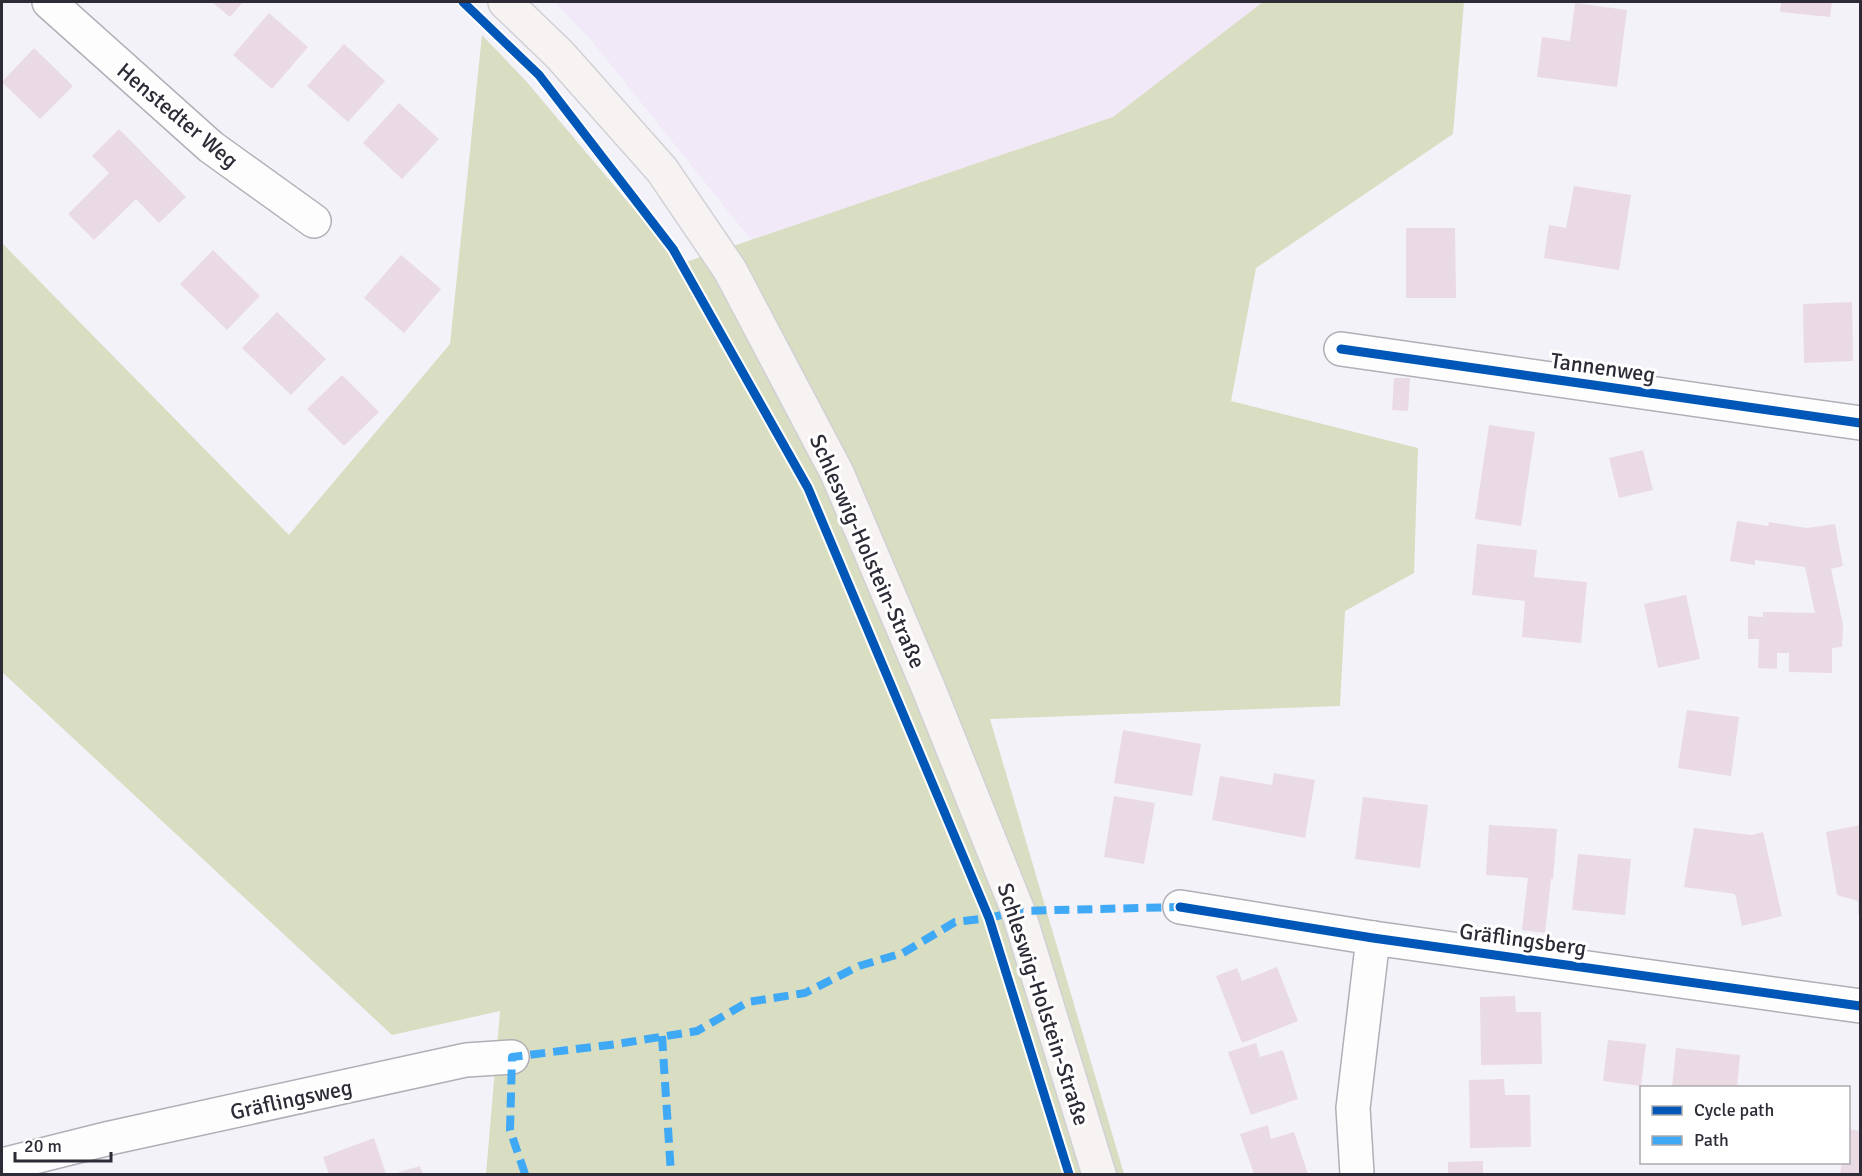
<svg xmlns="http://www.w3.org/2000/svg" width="1862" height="1176" font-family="Signika,sans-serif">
<rect width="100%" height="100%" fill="#f4f2f9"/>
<path fill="#f1e9f8" d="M554 2H1263L1113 117 751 240 591 40Z"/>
<path fill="#d9ddc2" d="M1263 2H1464L1453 134 1256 268 1231 401 1418 448 1414 573 1345 611 1340 706 990 719 1124 1174H486L500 1011 392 1035 2 672V243L289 535 450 344 482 35 526 81 680 264 1113 117Z"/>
<g fill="#eadae4">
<path d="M212 2H243L230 17Z"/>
<path d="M1781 2H1832L1830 17 1780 12Z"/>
<path d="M1575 3 1627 10 1617 87 1537 77 1542 37 1570 41Z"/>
<path d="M269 13 308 47 272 89 233 55Z"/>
<path d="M344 44 385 81 348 122 307 86Z"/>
<path d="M34 48 73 86 40 119 2 82Z"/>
<path d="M399 103 439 139 402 179 363 143Z"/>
<path d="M119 129 186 197 159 223 136 199 94 240 68 214 109 173 92 156Z"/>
<path d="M1574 186 1631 195 1619 270 1544 258 1549 225 1566 228Z"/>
<path d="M1406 228H1455L1456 298H1406Z"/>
<path d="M213 250 260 296 227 330 180 284Z"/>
<path d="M401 255 441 289 404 333 364 298Z"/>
<path d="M1852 302 1853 361 1804 363 1803 304Z"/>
<path d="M277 312 326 359 291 395 242 348Z"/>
<path d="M342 375 379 412 344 446 307 409Z"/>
<path d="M1394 378H1410L1408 411 1392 410Z"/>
<path d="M1489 425 1535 432 1521 526 1475 519Z"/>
<path d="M1643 450 1653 490 1619 498 1609 458Z"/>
<path d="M1737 521 1768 526 1769 522 1807 528 1835 524 1843 566 1831 569 1843 625 1842 647 1832 648V673L1789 672V653H1777V669L1758 668 1759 639H1748V616L1763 617V612L1815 613 1805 567 1755 560V565L1730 561Z"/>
<path d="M1477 544 1537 550 1534 577 1587 582 1581 643 1522 637 1525 601 1472 595Z"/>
<path d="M1686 595 1700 659 1658 668 1644 604Z"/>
<path d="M1687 710 1739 717 1731 776 1678 768Z"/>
<path d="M1123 730 1201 744 1192 796 1114 783Z"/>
<path d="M1274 773 1315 780 1305 838 1212 820 1220 776 1272 785Z"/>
<path d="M1114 796 1155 803 1144 864 1104 857Z"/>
<path d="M1363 797 1428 805 1420 868 1355 859Z"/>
<path d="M1489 825 1557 829 1553 879H1551L1545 933 1522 930 1528 878 1486 875Z"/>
<path d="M1860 825V915L1858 914V901L1837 895 1826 832Z"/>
<path d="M1694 828 1752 835 1763 832 1782 916 1742 926 1735 894 1684 887Z"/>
<path d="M1578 854 1631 859 1625 915 1572 910Z"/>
<path d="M1277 967 1298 1021 1242 1043 1216 976 1237 968 1242 981Z"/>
<path d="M1515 996 1516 1012H1541L1542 1064 1481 1065 1480 997Z"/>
<path d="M1608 1040 1646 1044 1641 1086 1603 1081Z"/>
<path d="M1256 1043 1260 1057 1283 1050 1298 1099 1251 1115 1228 1052Z"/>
<path d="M1676 1048 1740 1055 1737 1088H1672Z"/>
<path d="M1504 1079 1505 1095H1530L1531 1147 1470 1148 1469 1080Z"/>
<path d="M1268 1125 1271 1139 1294 1132 1308 1174H1254L1240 1134Z"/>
<path d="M1848 1129 1860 1131V1174H1840L1842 1162H1848Z"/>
<path d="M374 1138 386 1174H329L323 1157Z"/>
<path d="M1483 1161V1174H1448V1162Z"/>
<path d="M420 1166 423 1174H393Z"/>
</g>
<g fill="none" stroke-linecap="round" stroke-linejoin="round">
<g stroke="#b1aeb6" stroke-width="36">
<g id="street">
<path d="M49 2 211 147 314 221"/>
<path d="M1341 349 1860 423"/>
<path d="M1180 907 1373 938 1860 1006"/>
<path d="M2 1165 110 1138 466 1060 512 1057"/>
<path d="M1357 1174 1353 1108 1373 938"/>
</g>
</g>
<g stroke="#d1d0d4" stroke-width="36">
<path id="primary" d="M505 2 560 55 662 170 730 270 837 473 928 687 1018 911 1099 1174"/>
</g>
<use href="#street" stroke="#fdfdfe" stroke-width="33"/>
<use href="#primary" stroke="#f7f3f2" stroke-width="33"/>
<g stroke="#3fa9f5" stroke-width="8" stroke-dasharray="15 8" stroke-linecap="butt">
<path d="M662 1036 671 1174"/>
<path d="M525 1174 510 1130 512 1057 617 1044 697 1031 748 1002 805 993 859 966 903 953 955 922 989 918 1018 911 1180 907"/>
</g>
<g stroke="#fff" stroke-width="13">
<g id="cycleway">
<path d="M463 2 539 75 673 249 808 488 989 918 1069 1174"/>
<path d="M1341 349 1860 423"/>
<path d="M1180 907 1373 938 1860 1006"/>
</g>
</g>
<use href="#cycleway" stroke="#0057b8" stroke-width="9"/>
</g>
<g text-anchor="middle" stroke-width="6" stroke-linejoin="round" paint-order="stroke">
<g font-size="22" fill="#2e2a36" stroke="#fff">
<text transform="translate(178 115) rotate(40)" y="8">Henstedter Weg</text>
<text transform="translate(1603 367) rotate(8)" y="8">Tannenweg</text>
<text transform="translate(868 551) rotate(66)" y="8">Schleswig-Holstein-Straße</text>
<text transform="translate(1523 939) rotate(8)" y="8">Gräflingsberg</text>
<text transform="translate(1044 1004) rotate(72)" y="8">Schleswig-Holstein-Straße</text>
<text transform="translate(291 1099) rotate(-12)" y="8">Gräflingsweg</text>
</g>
</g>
<rect width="1862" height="1176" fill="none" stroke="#2e2a36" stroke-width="6"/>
<rect x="1640" y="1086" width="210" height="78" fill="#ffffff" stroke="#abaaaf" stroke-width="1.5"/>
<rect x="1652" y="1106" width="30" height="9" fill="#0057b8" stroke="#abaaaf" stroke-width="1.5"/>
<text x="1694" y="1116" font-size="18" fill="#2e2a36">Cycle path</text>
<rect x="1652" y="1136" width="30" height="9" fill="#3fa9f5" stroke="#abaaaf" stroke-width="1.5"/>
<text x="1694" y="1146" font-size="18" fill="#2e2a36">Path</text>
<path d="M15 1152v9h96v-9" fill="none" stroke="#2e2a36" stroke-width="3"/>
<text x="24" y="1152" font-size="18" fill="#2e2a36" stroke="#ffffff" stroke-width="4.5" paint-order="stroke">20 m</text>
</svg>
